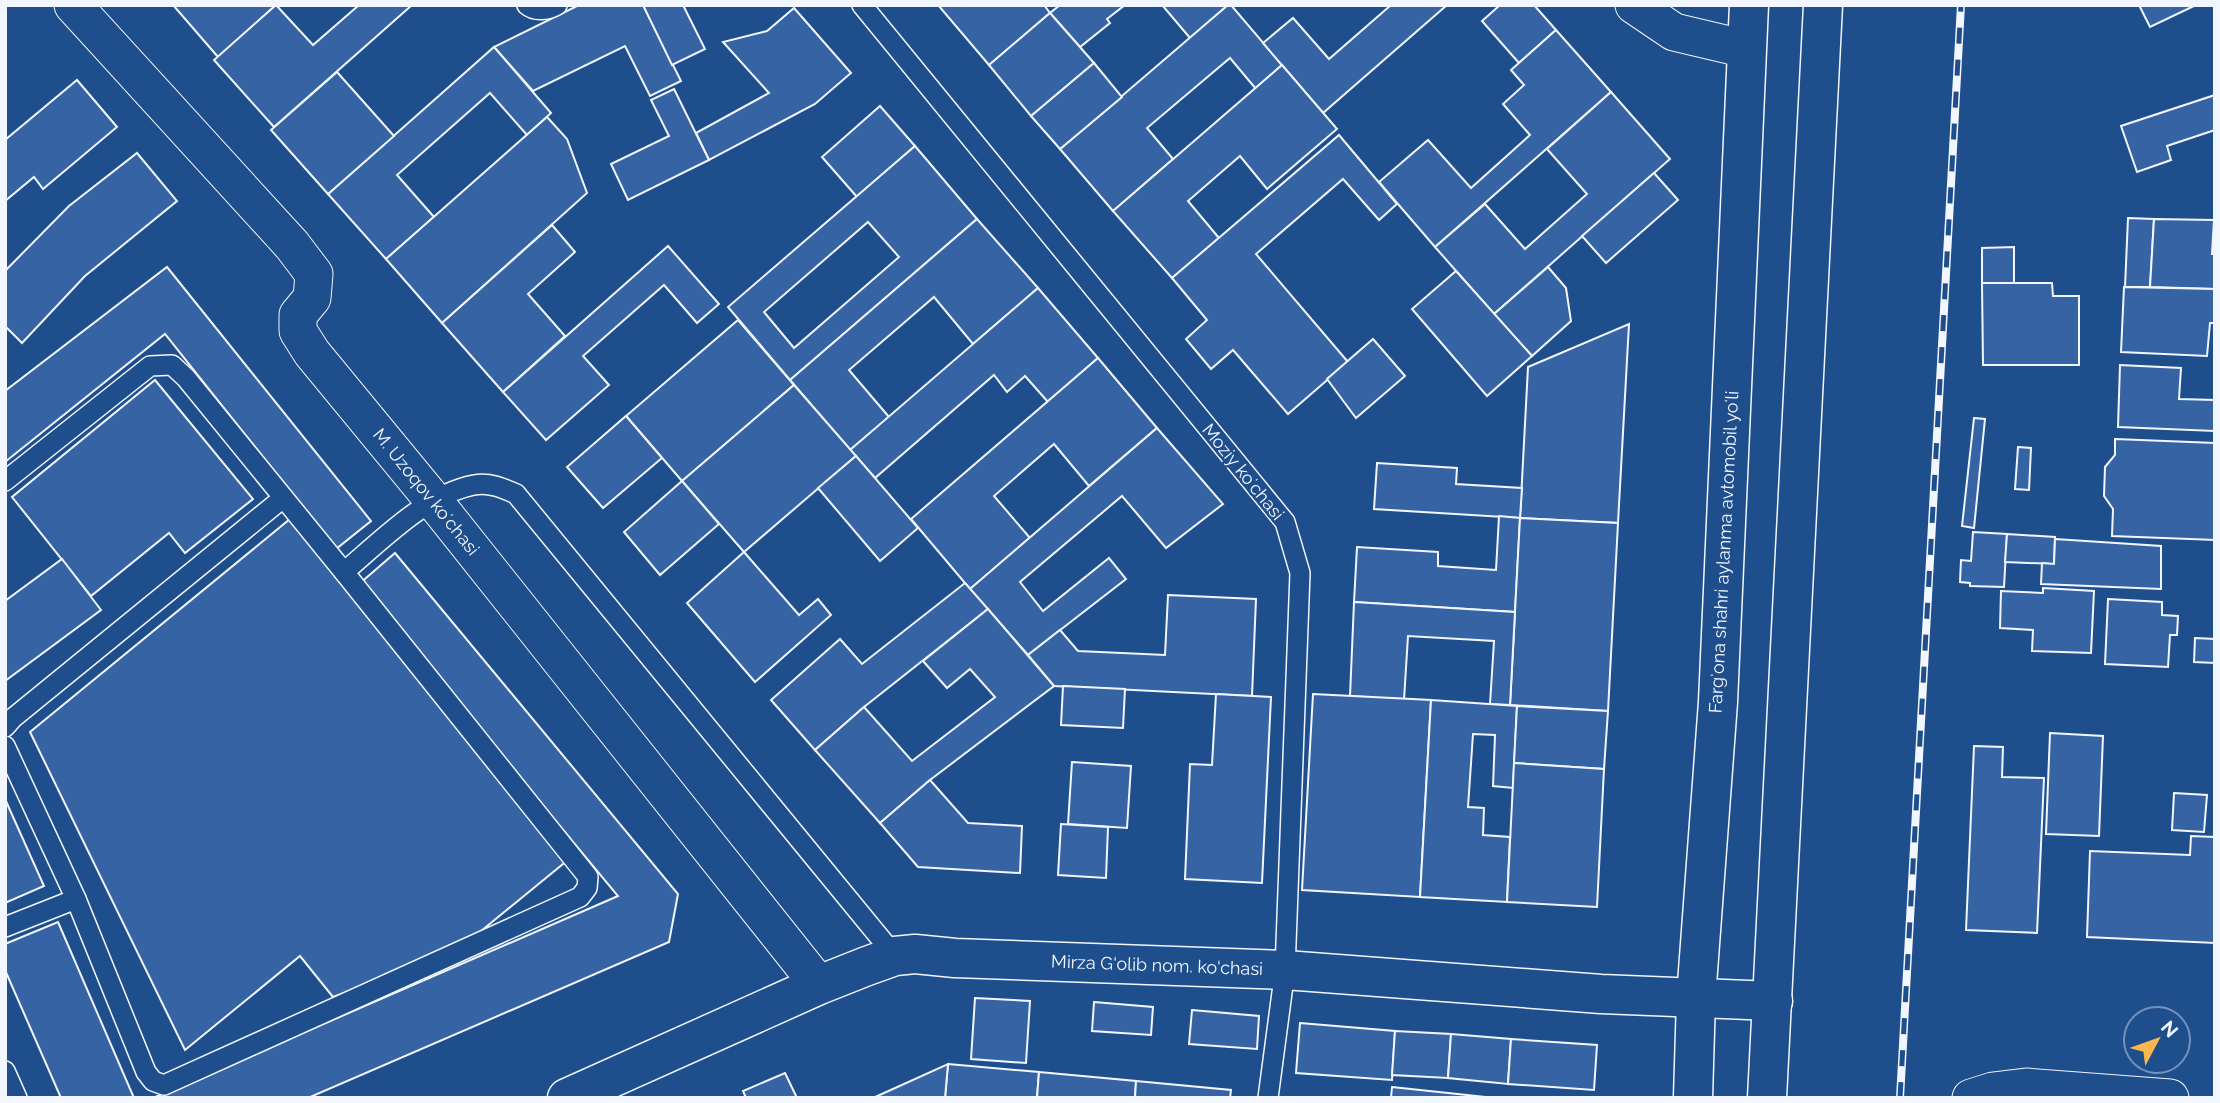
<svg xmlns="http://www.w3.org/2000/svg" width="2220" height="1103" font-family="Raleway,sans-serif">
<rect width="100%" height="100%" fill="#1f4e8c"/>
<g fill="#3563a3" stroke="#f2f6ff" stroke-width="2" fill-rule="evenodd">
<path d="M173 5H276L218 57Z"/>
<path d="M276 5 313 45 359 5H412L274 127 214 60Z"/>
<path d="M579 5H643L681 81 650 96 625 46 533 91 494 47Z"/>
<path d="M643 5H683L705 49 672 65Z"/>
<path d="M938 5H1044L1050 13 989 65Z"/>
<path d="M1060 5H1125L1107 19 1110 23 1080 47 1050 13Z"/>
<path d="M1162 5H1228L1190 38Z"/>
<path d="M1228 5H1231L1282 65 1256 89 1230 58 1147 128 1173 159 1113 211 1060 149Z"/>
<path d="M1391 5H1447L1323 113 1263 43 1293 18 1329 59Z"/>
<path d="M1500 5H1534L1556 30 1519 63 1482 21Z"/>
<path d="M2139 5H2196L2150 27Z"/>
<path d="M794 8 851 73 815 104 709 160 696 133 769 93 723 42 767 31Z"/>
<path d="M1050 13 1094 63 1031 116 989 65Z"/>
<path d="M1556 30 1611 92 1435 247 1379 182 1428 140 1471 188 1530 135 1503 104 1524 85 1511 70Z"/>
<path d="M494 47 551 113 527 135 490 93 397 175 434 217 386 259 328 194Z"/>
<path d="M1094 63 1122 97 1060 149 1031 116Z"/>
<path d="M1282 65 1337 129 1267 189 1240 156 1188 201 1219 238 1172 278 1113 211Z"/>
<path d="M337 72 394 136 328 194 271 130Z"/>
<path d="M77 80 117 127 43 189 34 177 5 201V140Z"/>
<path d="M674 89 709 160 628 200 611 164 669 136 651 100Z"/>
<path d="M1611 92 1670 159 1494 314 1435 247 1485 204 1525 249 1587 194 1547 149Z"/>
<path d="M2215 95V130L2167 146 2171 160 2137 172 2121 126Z"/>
<path d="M880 106 915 146 857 197 822 157Z"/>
<path d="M547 117 567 139 587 193 442 323 386 259Z"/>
<path d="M1339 135 1397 204 1379 220 1343 179 1256 254 1348 362 1288 414 1233 350 1211 369 1186 339 1207 320 1172 278Z"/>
<path d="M915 146 977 219 790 380 728 307ZM868 222 899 257 794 348 764 312Z"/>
<path d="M137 153 177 201 85 276 22 343 5 326V271L69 206Z"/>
<path d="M1654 173 1678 200 1606 263 1582 236Z"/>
<path d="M2128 218 2154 219 2150 287H2125Z"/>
<path d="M977 219 1038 288 973 344 934 297 849 370 889 417 850 450 790 380Z"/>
<path d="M2154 219 2214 220 2212 254H2215V289L2150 287Z"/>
<path d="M552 225 575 252 528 294 565 336 503 392 442 323Z"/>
<path d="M668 246 719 304 697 323 664 285 583 356 609 385 546 440 503 392Z"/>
<path d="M2014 247V283H1982V248Z"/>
<path d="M167 267 371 521 336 549 165 334 5 462V391Z"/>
<path d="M1548 267 1566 288 1571 321 1532 356 1494 314Z"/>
<path d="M1456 271 1532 356 1487 396 1412 309Z"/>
<path d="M1982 283H2052L2053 296H2079V365H1983Z"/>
<path d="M2124 287 2215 289V323H2210L2207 356 2121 352Z"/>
<path d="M1038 288 1098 358 1048 402 1025 376 1007 392 994 375 875 478 850 450Z"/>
<path d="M738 320 794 385 682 481 626 416Z"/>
<path d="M1629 324 1618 523 1520 518 1528 367Z"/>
<path d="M1373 339 1405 376 1356 418 1327 379Z"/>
<path d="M1098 358 1157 428 1089 486 1054 444 994 496 1030 538 970 589 911 519Z"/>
<path d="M2120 365 2181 368 2179 399 2215 400V431L2118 427Z"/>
<path d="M155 380 253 499 185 553 169 533 91 596 12 497Z"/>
<path d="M794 385 856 456 744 552 682 481Z"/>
<path d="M626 416 662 458 603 508 567 467Z"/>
<path d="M1974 418 1985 419 1974 528 1962 526Z"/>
<path d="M1157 428 1223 504 1166 548 1122 496 1020 582 1043 611 1109 558 1126 579 1028 655 970 589Z"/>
<path d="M2115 439 2215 443V540L2112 536 2113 509 2104 496 2105 467 2115 455Z"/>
<path d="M2018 447 2031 448 2029 490 2015 489Z"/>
<path d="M856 456 918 528 880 561 818 488Z"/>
<path d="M1377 463 1457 468 1456 484 1522 488 1520 518 1374 509Z"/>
<path d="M682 481 719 524 660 575 624 532Z"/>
<path d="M1499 516 1520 518 1515 612 1354 602 1357 547 1438 552V566L1496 570Z"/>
<path d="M1520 518 1618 523 1608 711 1510 705Z"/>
<path d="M290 519 569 859 453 954 333 997 300 956 185 1050 30 732Z"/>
<path d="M1973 532 2007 534 2004 587 1970 586V583L1960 582 1961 560 1971 561Z"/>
<path d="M2007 534 2055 537 2054 564 2005 562Z"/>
<path d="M2055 539 2161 546V589L2041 584 2042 563 2054 564Z"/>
<path d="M744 552 799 615 818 599 831 615 755 682 687 603Z"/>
<path d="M395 553 678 894 669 942 308 1098H153L618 896 359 584Z"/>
<path d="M62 559 101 610 5 681V601Z"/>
<path d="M965 583 988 609 864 707 815 750 771 700 840 639 862 664Z"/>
<path d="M2043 588 2094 591 2091 653 2032 651 2033 630 2000 628 2001 591 2043 593Z"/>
<path d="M1168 595 1256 599 1252 696 1054 686 1028 655 1060 630 1078 651 1165 655Z"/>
<path d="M2108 599 2162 602V615L2178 616 2177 635H2170L2168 667 2105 664Z"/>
<path d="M1354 602 1515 612 1510 705 1490 704 1494 641 1408 636 1404 700 1350 696Z"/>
<path d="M988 609 1054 686 930 780 880 823 815 750 864 707 912 761 995 697 970 669 947 688 923 661Z"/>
<path d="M2195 638 2215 639V663L2194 662Z"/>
<path d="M1063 686 1125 689 1123 728 1061 725Z"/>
<path d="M1216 694 1271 697 1262 883 1185 879 1190 764 1212 765Z"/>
<path d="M1313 694 1431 700 1420 897 1302 890Z"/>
<path d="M1431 700 1517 706 1513 788 1493 786 1495 735 1473 734 1468 807 1484 808 1483 835 1510 837 1507 902 1420 897Z"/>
<path d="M1517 706 1608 711 1604 769 1514 763Z"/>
<path d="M2050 733 2103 736 2099 836 2046 834Z"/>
<path d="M1974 746 2003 747 2002 777 2044 778 2037 933 1966 930Z"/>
<path d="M1072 762 1131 766 1127 828 1068 824Z"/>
<path d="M1514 763 1604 769 1597 907 1507 902Z"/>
<path d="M930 780 968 823 1022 826 1020 873 918 867 880 823Z"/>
<path d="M2174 793 2207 795 2204 832 2172 830Z"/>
<path d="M5 799 44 886 5 903Z"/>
<path d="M1061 824 1108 827 1106 878 1058 875Z"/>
<path d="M2191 836 2215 837V943L2087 937 2090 851 2190 855Z"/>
<path d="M58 922 134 1098H61L5 970V944Z"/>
<path d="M975 998 1030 1001 1026 1063 971 1059Z"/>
<path d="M1094 1002 1153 1007 1151 1035 1092 1031Z"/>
<path d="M1192 1010 1259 1016 1257 1049 1189 1044Z"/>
<path d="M1300 1023 1395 1031 1392 1080 1296 1073Z"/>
<path d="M1395 1031 1451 1034 1448 1078 1392 1075Z"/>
<path d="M1451 1034 1511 1039 1508 1084 1448 1078Z"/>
<path d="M1511 1039 1597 1045 1594 1090 1508 1084Z"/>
<path d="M948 1064 1039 1072 1037 1098H945Z"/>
<path d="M948 1064 945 1098H873Z"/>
<path d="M1039 1072 1136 1081 1135 1098H1037Z"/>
<path d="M785 1073 797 1098H746L743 1091Z"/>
<path d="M1136 1081 1231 1090 1230 1098H1135Z"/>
<path d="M1392 1087 1495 1098H1391Z"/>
</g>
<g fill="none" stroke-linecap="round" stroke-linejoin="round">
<g stroke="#f2f6ff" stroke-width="22">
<g id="lane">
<path d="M527 5C535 12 549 10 557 5"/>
<path d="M862 5 1285 522 1300 573 1285 970 1268 1098"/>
<path d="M5 481 150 366 172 365 186 378 344 572 588 877 587 888 580 897 164 1085 153 1081 146 1072 76 899 5 746"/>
<path d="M344 572C381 541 426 494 474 485 489 482 503 488 516 494L895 956"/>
<path d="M5 727 13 718 283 498"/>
<path d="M5 927 76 899"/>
<path d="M5 1071 17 1098"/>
</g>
</g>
<g stroke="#f2f6ff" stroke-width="39">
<g id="street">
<path d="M73 5 292 245 314 274 312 298 298 315V331L312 353 433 500 819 985"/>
<path d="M1634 5 1674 32 1746 49"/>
<path d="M1971 1098 1993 1091 2026 1087 2170 1098"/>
</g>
</g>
<g stroke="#f2f6ff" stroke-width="41">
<g id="secondary">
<path id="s1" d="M567 1098 819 985 867 966 895 956 915 954 955 958 1285 970 1601 994 1773 1001"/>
</g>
</g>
<g stroke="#f2f6ff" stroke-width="41">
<g id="highway">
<path d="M1693 1098 1696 998 1718 702 1749 5"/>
<path d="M1767 1098 1823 5"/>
</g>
</g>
<use href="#lane" stroke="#1f4e8c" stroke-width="19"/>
<use href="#street" stroke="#1f4e8c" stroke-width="37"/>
<use href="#secondary" stroke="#1f4e8c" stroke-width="38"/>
<use href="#highway" stroke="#1f4e8c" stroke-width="38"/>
<g stroke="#f2f6ff" stroke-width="8">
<path id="rail" d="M1900 1098 1961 5"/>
</g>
<use href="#rail" stroke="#1f4e8c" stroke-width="5" stroke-dasharray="16" stroke-linecap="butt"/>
</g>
<g text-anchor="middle" stroke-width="5" stroke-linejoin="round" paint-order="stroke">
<g font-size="18" fill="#f2f6ff" stroke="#1f4e8c">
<text transform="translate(1243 472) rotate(51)" y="6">Moziy koʻchasi</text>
<text transform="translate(426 492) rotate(51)" y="6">M. Uzoqov koʻchasi</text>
<text transform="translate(1724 552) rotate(-87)" y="6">Fargʻona shahri aylanma avtomobil yoʻli</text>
<text dy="6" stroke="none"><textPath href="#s1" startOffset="620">Mirza G‘olib nom. ko‘chasi</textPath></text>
</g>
</g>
<rect width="2220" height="1103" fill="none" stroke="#f2f6ff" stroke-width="14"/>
<g transform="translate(2157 1040) rotate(49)"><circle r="33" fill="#1f4e8c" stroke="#7391ba" stroke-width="2"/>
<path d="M0-5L12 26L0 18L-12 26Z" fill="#ffb74d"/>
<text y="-10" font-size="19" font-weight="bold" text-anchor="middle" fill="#f2f6ff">N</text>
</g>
</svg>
